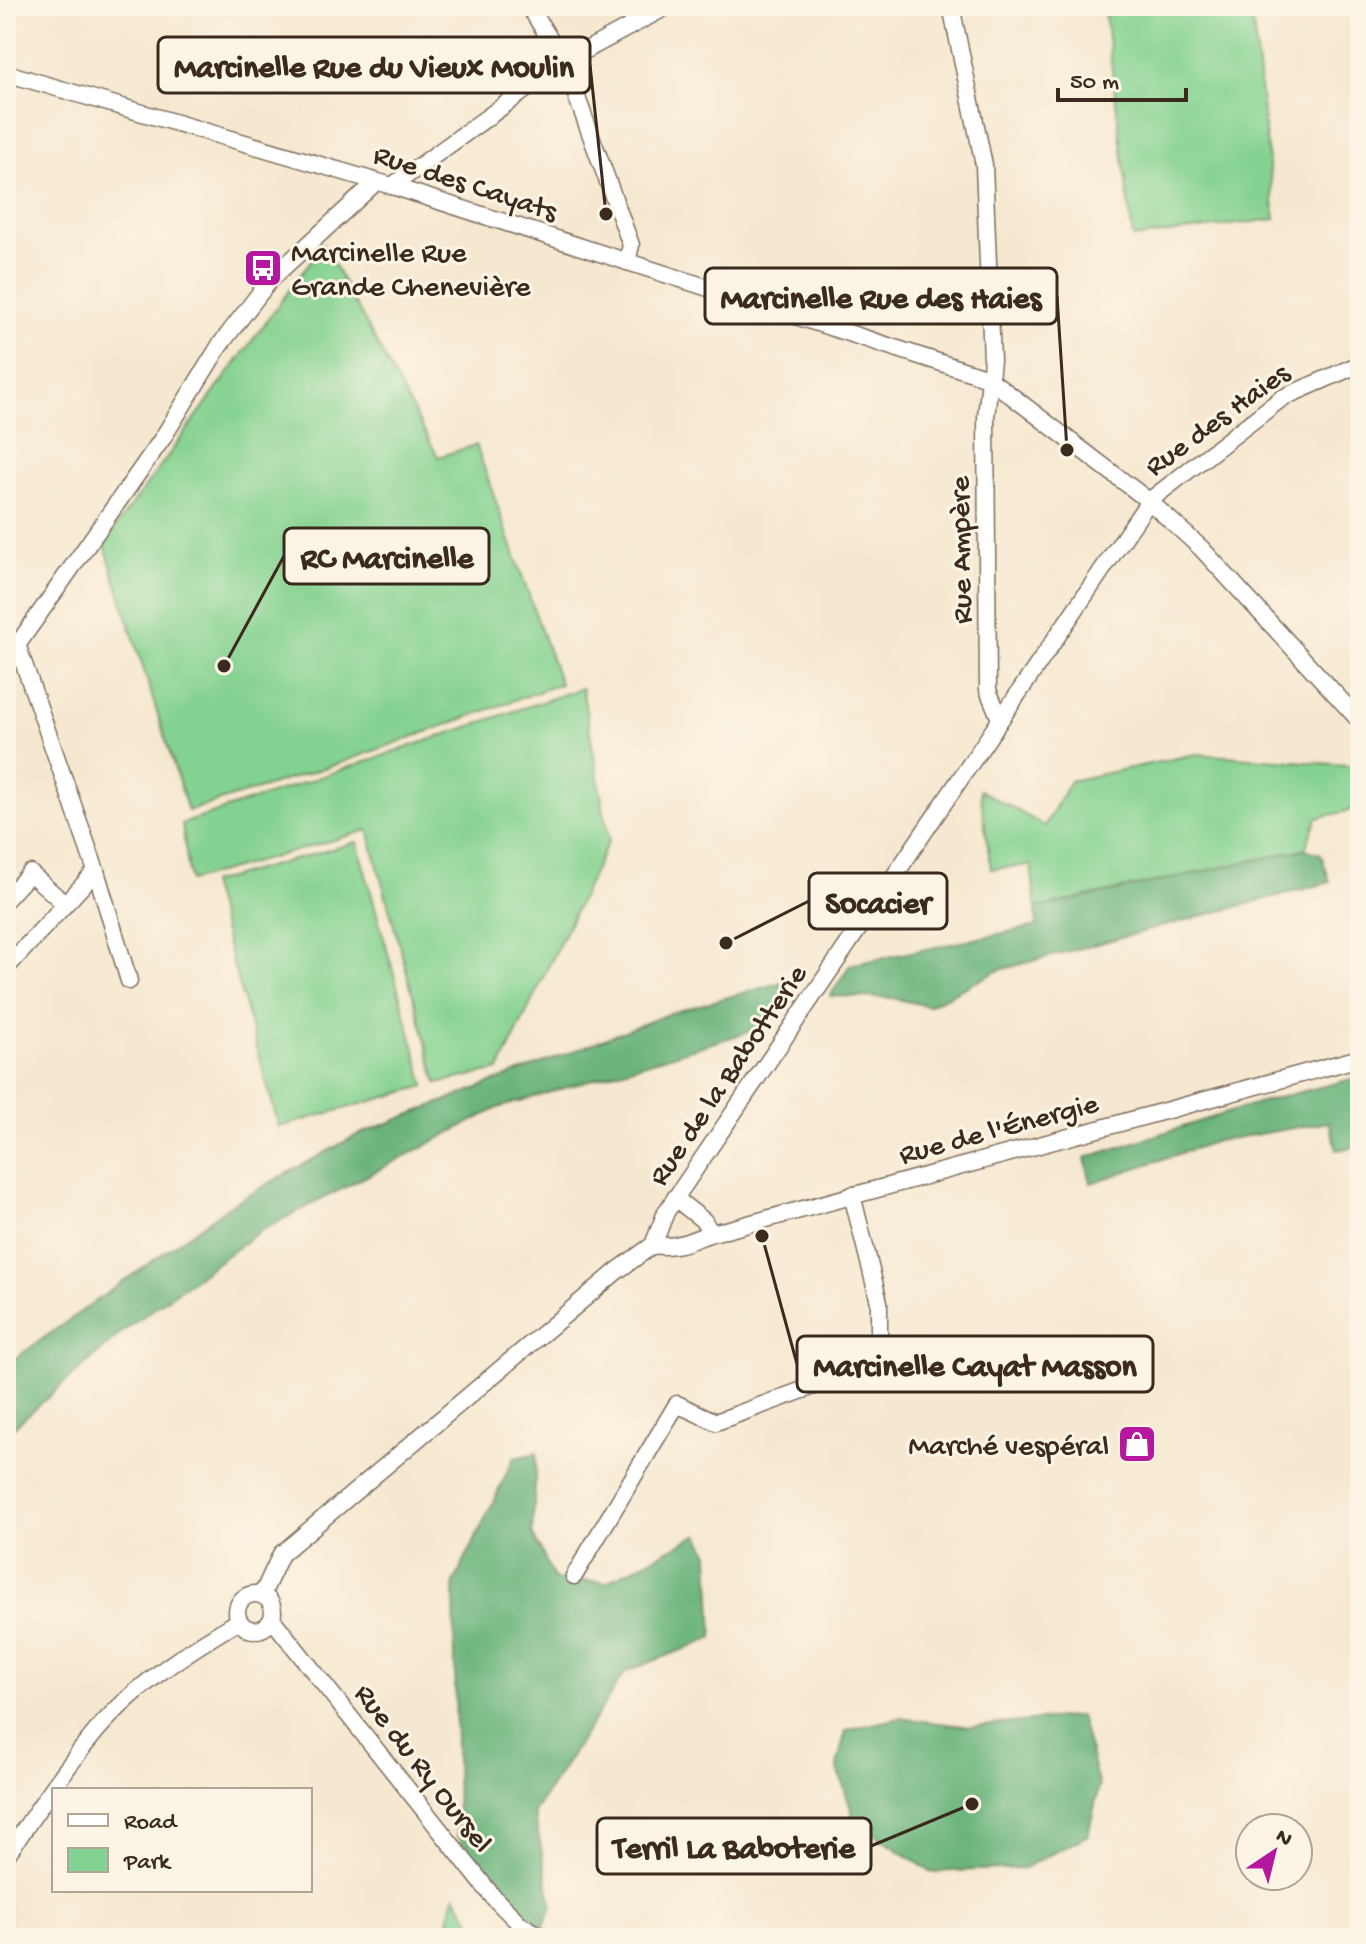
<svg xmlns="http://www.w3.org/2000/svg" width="1366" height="1944" font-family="'Gochi Hand',sans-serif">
<rect width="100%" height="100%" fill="#fcf5e5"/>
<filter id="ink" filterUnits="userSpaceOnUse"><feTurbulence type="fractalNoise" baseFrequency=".0125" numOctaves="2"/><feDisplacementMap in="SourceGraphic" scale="16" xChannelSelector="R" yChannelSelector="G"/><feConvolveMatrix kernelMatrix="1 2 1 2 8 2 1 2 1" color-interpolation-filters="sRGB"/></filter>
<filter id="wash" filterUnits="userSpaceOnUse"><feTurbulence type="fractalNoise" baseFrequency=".006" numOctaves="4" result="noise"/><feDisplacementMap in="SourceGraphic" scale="32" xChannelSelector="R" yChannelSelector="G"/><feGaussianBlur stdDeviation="1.8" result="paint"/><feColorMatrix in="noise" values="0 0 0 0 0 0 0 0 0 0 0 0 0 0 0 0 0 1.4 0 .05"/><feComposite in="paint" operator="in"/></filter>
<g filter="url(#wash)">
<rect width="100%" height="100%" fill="#f6e8d0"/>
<g fill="#84d291" stroke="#607e58" stroke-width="2">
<path d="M1104 6H1251L1275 219 1133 238Z"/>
<path d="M323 244 438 457 476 445 560 684 337 764 188 811 104 543Z"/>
<path d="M582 688 609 840 499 1070 437 1083 368 830 190 881 182 824Z"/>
<path d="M1196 754 1360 766V808L1317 818 1305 849 1036 908 1031 865 991 869 980 790 1045 826 1070 781Z"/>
<path d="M357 842 425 1086 279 1127 210 883Z"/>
<path d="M455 1895 481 1938H443Z"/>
</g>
<g fill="#6bb47b" stroke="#536f4c" stroke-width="2">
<path d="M1305 849 1321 854 1330 882 999 970 928 1006 892 998 830 996 850 965 1037 926 1036 908Z"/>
<path d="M804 976 765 1027 498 1108 260 1231 127 1328 6 1434V1365L232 1204 355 1136 671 1013Z"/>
<path d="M1360 1077V1146L1337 1150 1329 1122 1217 1141 1091 1183 1085 1158 1261 1102Z"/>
<path d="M537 1453 532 1533 555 1580 607 1582 699 1534 709 1554 713 1638 625 1672 534 1812 552 1907 543 1928 499 1894 457 1835 454 1583 514 1458Z"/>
<path d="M1080 1716 1099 1786 1088 1835 1024 1868 931 1872 855 1821 837 1766 846 1730 900 1718 971 1727Z"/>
</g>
</g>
<g filter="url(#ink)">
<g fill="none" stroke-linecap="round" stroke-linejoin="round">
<g stroke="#7c6c5c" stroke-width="19">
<g id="minor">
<path d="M529 6 564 62 631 245 627 262"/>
<path d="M951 6 984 165 992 360 986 417 988 690 1000 719"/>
<path d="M6 73 392 186 988 378 1149 501 1201 548 1360 721"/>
<path d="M392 186 564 62 668 6"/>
<path d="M18 647 96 871 129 981"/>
<path d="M6 661 162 439 220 345 270 280 376 182"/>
<path d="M6 899 30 873 65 904"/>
<path d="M6 968 96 871"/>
<path d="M675 1198 704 1221 709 1230"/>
<path d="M653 1245C685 1250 699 1233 726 1230L1360 1058"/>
<path d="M574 1576 677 1404 716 1422 879 1362V1302L852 1195"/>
<circle cx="255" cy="1612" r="18"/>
<path d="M262 1595 281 1554 617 1271 653 1245 666 1212 1149 501 1282 398 1360 364"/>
<path d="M272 1619 494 1898 521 1925 545 1938"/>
<path d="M6 1856C33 1817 59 1776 89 1740 128 1690 186 1652 239 1621"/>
</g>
</g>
<use href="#minor" stroke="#fff" stroke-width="16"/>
</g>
</g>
<defs>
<g id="bus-square" transform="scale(2)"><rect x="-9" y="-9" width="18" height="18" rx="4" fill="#b5179e" stroke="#fcf5e5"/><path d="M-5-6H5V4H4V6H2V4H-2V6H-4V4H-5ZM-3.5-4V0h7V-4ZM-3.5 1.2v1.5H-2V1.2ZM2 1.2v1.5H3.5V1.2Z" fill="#fff"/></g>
<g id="shop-square" transform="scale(2)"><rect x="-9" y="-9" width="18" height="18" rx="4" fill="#b5179e" stroke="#fcf5e5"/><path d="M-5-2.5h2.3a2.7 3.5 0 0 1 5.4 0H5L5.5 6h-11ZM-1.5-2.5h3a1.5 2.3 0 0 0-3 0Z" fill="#fff"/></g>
</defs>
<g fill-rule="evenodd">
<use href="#bus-square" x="263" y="268"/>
<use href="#shop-square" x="1137" y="1444"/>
</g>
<g text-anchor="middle" stroke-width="6" stroke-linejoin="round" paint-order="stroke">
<g font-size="30" fill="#3b2a1e" stroke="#fcf5e5">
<text transform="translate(466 181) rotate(18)" y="10">Rue des Cayats</text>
<text transform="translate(1216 418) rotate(-36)" y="10">Rue des Haies</text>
<text transform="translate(959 550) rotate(-91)" y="10">Rue Ampère</text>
<text transform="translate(726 1074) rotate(-56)" y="10">Rue de la Babotterie</text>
<text transform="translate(998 1127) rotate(-15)" y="10">Rue de l'Énergie</text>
<text transform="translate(425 1767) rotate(52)" y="10">Rue du Ry Oursel</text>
</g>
<g font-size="30" fill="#3b2a1e" stroke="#fcf5e5" text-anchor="start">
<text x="291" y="261">Marcinelle Rue<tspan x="291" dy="34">Grande Chenevière</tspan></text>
<text x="1109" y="1454" text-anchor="end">Marché vespéral</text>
</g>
</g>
<path fill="none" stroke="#3b2a1e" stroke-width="3" d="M606 214L590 65M1067 450L1057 296M224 666L284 556M726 943L809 901M762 1236L797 1364M972 1804L871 1846"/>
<g fill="#3b2a1e" stroke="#fcf5e5" stroke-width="3">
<circle cx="606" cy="214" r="8"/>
<circle cx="1067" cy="450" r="8"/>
<circle cx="224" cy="666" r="8"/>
<circle cx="726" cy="943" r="8"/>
<circle cx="762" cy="1236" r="8"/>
<circle cx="972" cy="1804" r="8"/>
</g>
<g fill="#fcf5e5" stroke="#3b2a1e" stroke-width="3">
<rect x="158" y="37" width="432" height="56" rx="8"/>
<rect x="705" y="268" width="352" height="56" rx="8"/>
<rect x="284" y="528" width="205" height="56" rx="8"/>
<rect x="809" y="873" width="138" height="56" rx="8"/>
<rect x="797" y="1336" width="356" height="56" rx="8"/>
<rect x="597" y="1818" width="274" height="56" rx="8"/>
</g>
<g font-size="32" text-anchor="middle" font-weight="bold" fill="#3b2a1e">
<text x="374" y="76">Marcinelle Rue du Vieux Moulin</text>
<text x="881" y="307">Marcinelle Rue des Haies</text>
<text x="387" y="567">RC Marcinelle</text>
<text x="878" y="912">Socacier</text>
<text x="975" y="1375">Marcinelle Cayat Masson</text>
<text x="734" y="1857">Terril La Baboterie</text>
</g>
<rect width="1366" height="1944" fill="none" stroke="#fcf5e5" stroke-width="32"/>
<rect x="52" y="1788" width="260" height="104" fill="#fcf5e5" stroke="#afa495" stroke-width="2"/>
<rect x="68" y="1814" width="40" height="12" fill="#ffffff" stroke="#afa495" stroke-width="2"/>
<text x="124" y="1828" font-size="24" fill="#3b2a1e">Road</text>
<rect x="68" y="1848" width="40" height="24" fill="#84d291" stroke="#afa495" stroke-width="2"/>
<text x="124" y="1868" font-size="24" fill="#3b2a1e">Park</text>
<g transform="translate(1274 1852) rotate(35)"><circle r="38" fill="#fcf5e5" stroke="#afa495" stroke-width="2"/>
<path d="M0-6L14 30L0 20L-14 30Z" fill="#b5179e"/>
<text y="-12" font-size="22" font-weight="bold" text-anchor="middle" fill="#3b2a1e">N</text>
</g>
<path d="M1058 88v12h128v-12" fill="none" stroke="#3b2a1e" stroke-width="4"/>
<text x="1070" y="88" font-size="24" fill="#3b2a1e" stroke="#fcf5e5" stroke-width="6" paint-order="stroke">50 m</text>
</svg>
